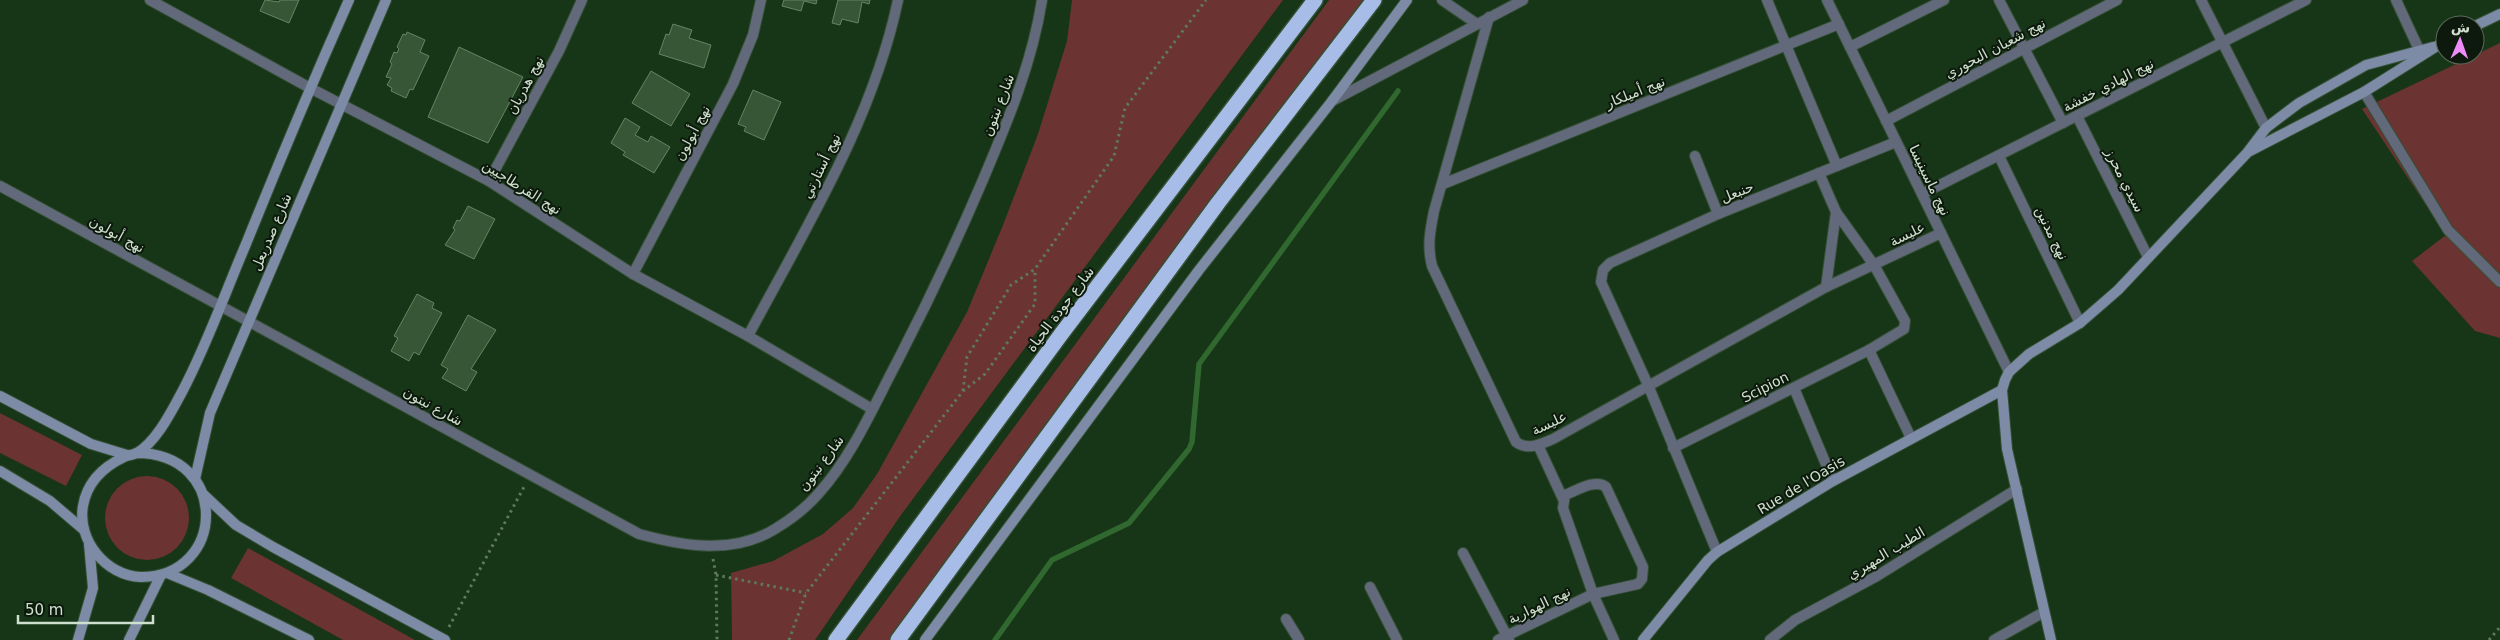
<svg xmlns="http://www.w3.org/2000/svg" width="2500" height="640" font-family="'DejaVu Sans',Vazirmatn,sans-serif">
<rect width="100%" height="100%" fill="#173517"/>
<g fill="#6b3331">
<path d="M1072 0H1283L901 515 815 640H732L731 573 773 561 823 534 853 508 877 474 967 312 1003 225 1038 134 1067 41Z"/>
<path d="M1329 0H1363L1097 357 892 640H857Z"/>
<path d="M2500 43V338L2475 331 2412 261 2446 235 2362 109Z"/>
<path d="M0 413 82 455 66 486 0 453Z"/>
<circle cx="147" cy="518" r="42"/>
<path d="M248 548 415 640H343L231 578Z"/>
</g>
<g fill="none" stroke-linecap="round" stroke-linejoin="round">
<path stroke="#30682f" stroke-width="5.5" d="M995 640 1052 560 1129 523 1189 449 1192 442 1199 364 1398 91"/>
</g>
<g fill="#375636" stroke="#648562">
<path d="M265 0 279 2 280 0H299L289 23 260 11Z"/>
<path d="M784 0H817L816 4 804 1 801 11 782 6Z"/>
<path d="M838 0H870L869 4 862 2 858 23 842 19 840 25 832 23Z"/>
<path d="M673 24 692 30 689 38 711 45 704 68 659 54 666 34 669 35Z"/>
<path d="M407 32 425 40 420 52 429 56 413 90 410 89 406 98 391 91 392 88 387 85 391 78 386 77 392 64 390 62 394 52 397 53 399 49 397 47 403 34 406 35Z"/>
<path d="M459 47 523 77 488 143 428 117Z"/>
<path d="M651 71 690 94 671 126 632 103Z"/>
<path d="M753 90 781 102 764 140 744 131 746 127 738 124Z"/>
<path d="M625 118 640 127 635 135 648 142 651 136 670 147 654 173 623 155 625 152 611 143Z"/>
<path d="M468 206 495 219 474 259 445 245 455 230 453 228 457 220 460 221Z"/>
<path d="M417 294 434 303 432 308 442 313 419 355 414 352 409 361 391 351 398 338 394 336Z"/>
<path d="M468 315 496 330 471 369 477 372 466 391 442 378 448 369 441 365Z"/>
</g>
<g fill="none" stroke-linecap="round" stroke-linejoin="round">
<g stroke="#345034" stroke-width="12">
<g id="street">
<path d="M150 0 310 88 489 181 633 274 748 336 872 409"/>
<path d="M1442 0 1477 24"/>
<path d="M1767 0 1837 166"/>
<path d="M1827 0 2009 372"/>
<path d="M1999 0 2063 123"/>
<path d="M2201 0 2266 128"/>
<path d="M2396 0 2421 54"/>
<path d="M1489 17 1434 211C1430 231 1427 246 1432 266L1516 442C1528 451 1541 444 1553 439L1826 287 1941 233"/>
<path d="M1850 47 1944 0"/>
<path d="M2364 92 2448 230 2500 282"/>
<path d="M1332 101 1523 0"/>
<path d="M2077 116 2148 257"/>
<path d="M1886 121 2117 0"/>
<path d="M1695 156 1718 214"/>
<path d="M1999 156 2080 323"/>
<path d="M489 181 559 51 582 0"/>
<path d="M1443 184 1839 24"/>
<path d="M0 186 639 534C683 546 733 555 775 529 790 520 807 507 819 493 853 455 874 405 898 360 928 302 956 243 982 182 1007 123 1032 64 1042 0"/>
<path d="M1922 194 2306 0"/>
<path d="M633 274 733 84 753 35 761 0"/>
<path d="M1826 287 1836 212"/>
<path d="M748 336C805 229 873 120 898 0"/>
<path d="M1869 350 1911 438"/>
<path d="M1794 388 1833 481"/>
<path d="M1538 445 1563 499"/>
<path d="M1673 448 1869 350 1904 329 1905 321 1874 265 1836 212 1819 173"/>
<path d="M1717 552 1648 385 1601 282 1603 270 1610 263 1718 214 1896 142"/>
<path d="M1463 553 1509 640"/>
<path d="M1370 587 1397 640"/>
<path d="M1286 619 1299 640"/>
<path d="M1498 640 1593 594 1638 584 1642 579 1643 567 1606 487C1596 478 1576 491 1565 495L1563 508 1593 594 1614 640"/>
<path d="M1770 640 1795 620 1877 576 2017 489"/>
<path d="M1994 640 2044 612"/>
</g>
</g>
<g stroke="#345034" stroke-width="12">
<g id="secondary">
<path d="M2475 26 2500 14"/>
<path d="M2250 151 2364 92 2445 41"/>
<path d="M0 396 91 444 127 455"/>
<path d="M136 453C231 453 226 577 141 577 106 576 77 540 83 506 87 482 103 467 124 457 128 455 133 455 137 453 157 441 171 412 182 392 207 345 225 293 246 244 279 162 313 81 349 0"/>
<path d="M0 471 50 501 84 530"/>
<path d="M195 479 210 413 386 0"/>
<path d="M204 495 236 525 273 547 445 640"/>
<path d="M167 573 208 590 309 640"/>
<path d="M78 640 93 588 89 544"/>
<path d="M129 640 161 575"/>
<path d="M925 640 1199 270 1332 101 1407 0"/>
<path d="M1643 640 1708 560 1717 552 1833 481 2002 390"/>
<path d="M2051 640 2007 449 2002 390 2005 380 2009 372 2029 354 2080 323 2118 290 2247 153 2266 128 2299 103 2366 65 2433 47"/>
</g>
</g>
<g stroke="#345034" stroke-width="18">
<g id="highway">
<path d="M836 640 1062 333 1315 0"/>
<path d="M898 640 1218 203 1374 0"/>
</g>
</g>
<g stroke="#5f785f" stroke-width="3" stroke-dasharray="2.5 4" stroke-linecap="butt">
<path d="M963 391 967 357 1011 285 1035 269 1114 156 1125 108 1206 0"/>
<path d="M713 559 716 575 717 640"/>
<path d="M716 575 806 593"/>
<path d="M449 627 525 485"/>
<path d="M789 640 806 593 963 391 985 374 1035 304V269"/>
<path d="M2489 640 2500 627"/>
</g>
<use href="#street" stroke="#61697a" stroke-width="10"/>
<use href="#secondary" stroke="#7d8ba6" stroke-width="10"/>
<use href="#highway" stroke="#a7bce6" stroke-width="15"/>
</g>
<g text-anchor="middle" stroke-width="4" stroke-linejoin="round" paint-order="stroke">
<g font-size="14" fill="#cee0cd" stroke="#0c190c">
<text transform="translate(1995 48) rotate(-28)" y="5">نهج شعبان البحوري</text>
<text transform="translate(525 85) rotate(-62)" y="5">نهج هدريان</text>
<text transform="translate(2108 85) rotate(-27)" y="5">نهج الهادي خفشة</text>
<text transform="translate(1635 92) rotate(-22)" y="5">نهج أميلكار</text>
<text transform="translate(998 105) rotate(-69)" y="5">شارع نبتون</text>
<text transform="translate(692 133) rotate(-62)" y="5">نهج أبولون</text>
<text transform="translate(821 166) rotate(-64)" y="5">نهج أستارتي</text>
<text transform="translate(1930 180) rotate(64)" y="5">نهج ماسينيسا</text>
<text transform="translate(2125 180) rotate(63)" y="5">سيدي محرز</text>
<text transform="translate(522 187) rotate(32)" y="5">نهج القرطاجيين</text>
<text transform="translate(1737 192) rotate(-22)" y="5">حنبعل</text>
<text transform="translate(271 232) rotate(-67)" y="5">شارع صدربعل</text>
<text transform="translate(2052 233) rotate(64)" y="5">نهج مدنين</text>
<text transform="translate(117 234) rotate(29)" y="5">نهج أبولون</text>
<text transform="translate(1907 234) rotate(-26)" y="5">عليسة</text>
<text transform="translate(1060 309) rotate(-53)" y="5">شارع جودة الحياة</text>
<text transform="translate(1765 387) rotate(-27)" y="5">Scipion</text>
<text transform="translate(433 406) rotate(29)" y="5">شارع نبتون</text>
<text transform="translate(1549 423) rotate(-25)" y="5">عليسة</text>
<text transform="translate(821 463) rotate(-53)" y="5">شارع نبتون</text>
<text transform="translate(1801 485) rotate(-31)" y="5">Rue de l'Oasis</text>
<text transform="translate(1886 553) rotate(-31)" y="5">الطيب المهيري</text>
<text transform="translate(1539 605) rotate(-26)" y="5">نهج الهوارية</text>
</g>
</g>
<g transform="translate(2460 40) rotate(2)"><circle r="24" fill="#0c190c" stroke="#5a6959"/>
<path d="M0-4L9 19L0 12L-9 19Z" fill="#ee8cf9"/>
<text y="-8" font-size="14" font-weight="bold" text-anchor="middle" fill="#cee0cd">ش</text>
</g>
<path d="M18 615v8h135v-8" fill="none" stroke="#cee0cd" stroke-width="2.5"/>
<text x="25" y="615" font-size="15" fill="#cee0cd" stroke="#0c190c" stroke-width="4" paint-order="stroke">50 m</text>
</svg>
